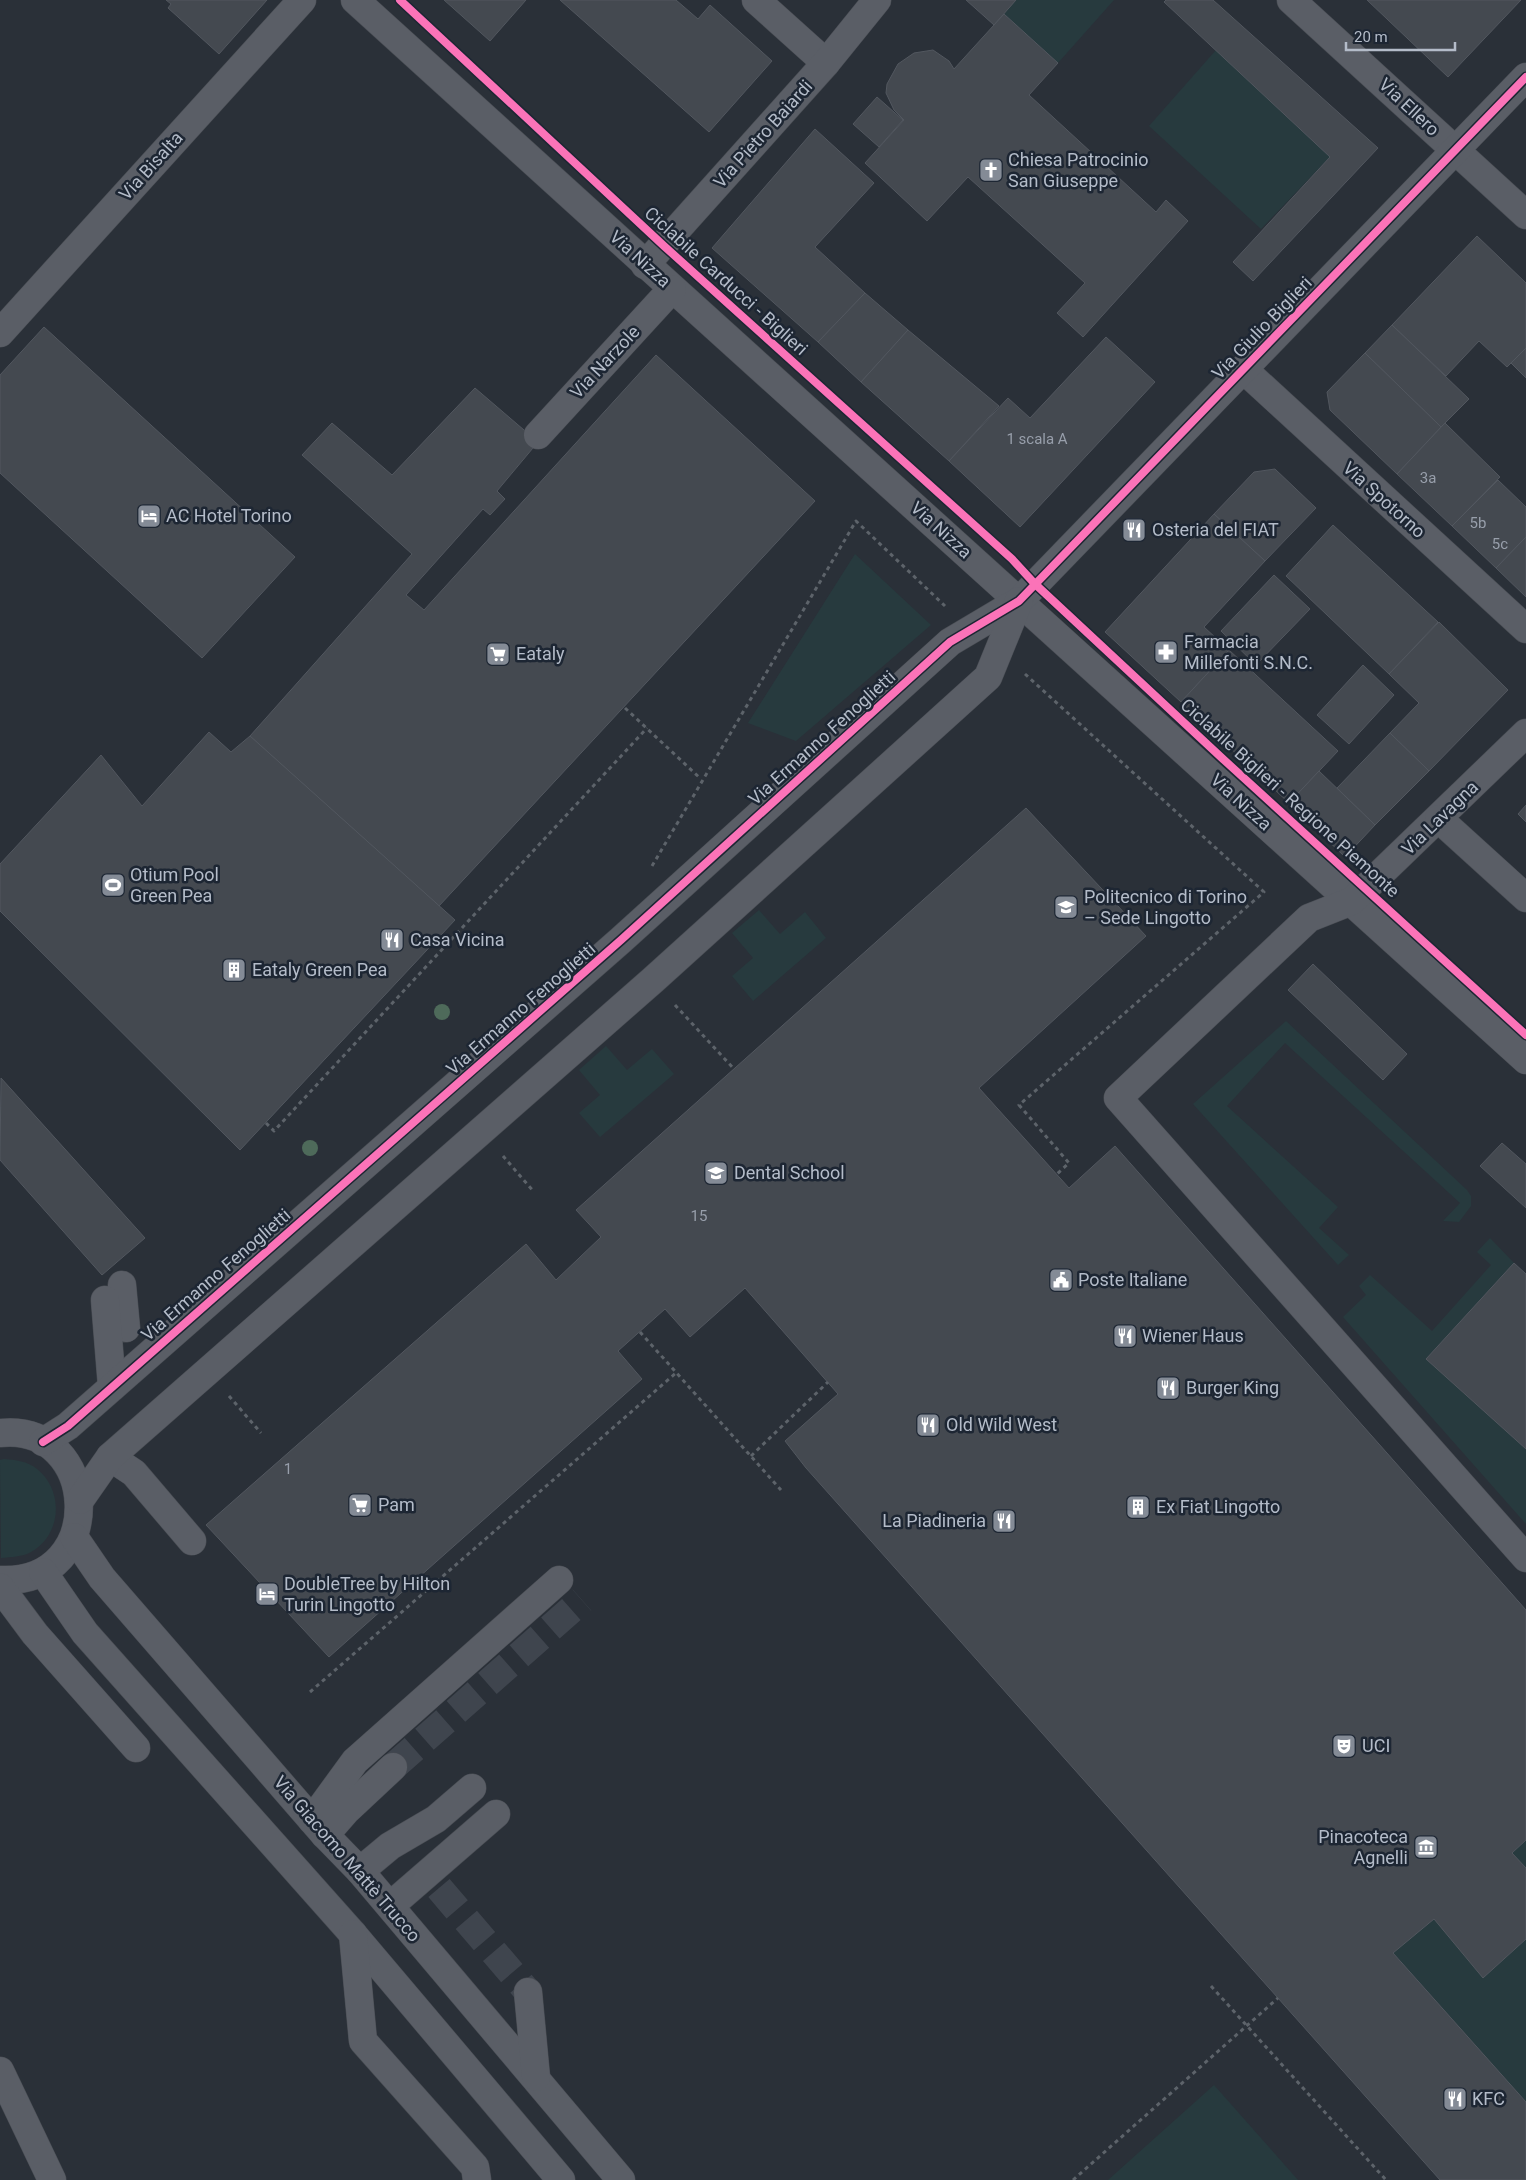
<svg xmlns="http://www.w3.org/2000/svg" width="1526" height="2180" font-family="Roboto,sans-serif">
<rect width="100%" height="100%" fill="#2a3038"/>
<g fill="#273a3e">
<path d="M1016 0H1114L1058 63 1004 14Z"/>
<path d="M1216 50 1330 157 1261 229 1149 126Z"/>
<path d="M855 554 931 625 796 741 748 723Z"/>
<path d="M759 910 780 934 805 912 826 938 753 1001 732 976 753 958 732 933Z"/>
<path d="M1286 1021 1467 1190 1471 1196V1206L1459 1222 1443 1221 1460 1203 1285 1043 1227 1106 1338 1207 1319 1228 1349 1255 1338 1265 1193 1104Z"/>
<path d="M606 1046 627 1070 652 1049 674 1074 600 1137 579 1113 600 1095 579 1070Z"/>
<path d="M1490 1238 1514 1263 1426 1359 1526 1449V1524L1343 1317 1366 1295 1359 1286 1370 1275 1432 1331 1491 1265 1477 1252Z"/>
<path d="M4 1459C16 1460 27 1461 37 1469 64 1490 62 1535 31 1552 22 1557 11 1557 1 1558L0 1460Z"/>
<path d="M1526 1840V1868L1512 1853Z"/>
<path d="M1434 1919 1483 1977 1526 1939V2102L1393 1953Z"/>
<path d="M1214 2085 1298 2180H1108Z"/>
</g>
<g fill="#444950" stroke="#52575f">
<path d="M166 0H267L219 54 168 8 171 4Z"/>
<path d="M444 0H526L490 41Z"/>
<path d="M560 0H676L698 19 710 5 772 61 709 132Z"/>
<path d="M966 0H1016L994 25Z"/>
<path d="M1166 0H1213L1378 148 1253 281 1233 262 1330 157 1164 2Z"/>
<path d="M1367 0H1521L1448 77Z"/>
<path d="M1004 14 1058 63 1029 95 1156 212 1166 200 1188 221 1083 337 1057 313 1085 283 968 177 927 221 865 163 904 120 894 110 886 93 887 84 898 64 914 53 933 50 949 61 954 69Z"/>
<path d="M877 97 903 120 879 147 853 124Z"/>
<path d="M815 129 874 183 815 247 865 293 818 342 712 248Z"/>
<path d="M1477 236 1526 283V348L1507 367 1479 341 1446 376 1392 325Z"/>
<path d="M865 293 908 330 861 382 818 342Z"/>
<path d="M1392 325 1469 399 1441 427 1365 353Z"/>
<path d="M44 327 295 557 202 658 0 473V375Z"/>
<path d="M908 330 999 406 949 461 861 382Z"/>
<path d="M1106 337 1155 382 1020 527 949 461 1008 398 1030 418Z"/>
<path d="M1526 348V378L1511 363Z"/>
<path d="M1365 353 1441 427 1397 474 1330 410 1327 392Z"/>
<path d="M656 355 815 501 439 906 250 736 412 554 302 455 332 423 392 475 475 388 538 442 497 491 505 499 490 515 483 509 406 595 424 610Z"/>
<path d="M1445 423 1500 477 1452 526 1397 474Z"/>
<path d="M1275 469 1316 508 1265 561 1214 514 1254 472Z"/>
<path d="M1498 480 1526 507V537L1496 568 1452 526Z"/>
<path d="M1214 514 1265 561 1204 627 1229 650 1181 702 1105 632Z"/>
<path d="M1333 525 1438 622 1389 674 1286 576Z"/>
<path d="M1526 537V597L1496 568Z"/>
<path d="M1274 575 1310 609 1256 665 1221 631Z"/>
<path d="M1439 622 1508 690 1429 771 1390 733 1419 703 1389 674Z"/>
<path d="M1229 650 1338 751 1289 803 1181 702Z"/>
<path d="M1363 665 1394 695 1349 744 1317 715Z"/>
<path d="M209 732 231 752 250 736 455 920 240 1150 0 911V864L101 755 142 806Z"/>
<path d="M1390 733 1429 771 1375 825 1337 788Z"/>
<path d="M1319 771 1375 825 1345 857 1289 803Z"/>
<path d="M1526 805V822L1518 814Z"/>
<path d="M1026 808 1146 936 979 1088 1069 1188 1115 1146 1526 1610V1840L1512 1853 1526 1868V1939L1483 1978 1434 1919 1393 1953 1526 2102V2180H1440L806 1468 785 1441 838 1394 745 1288 690 1337 665 1309 618 1351 642 1379 329 1657 206 1525 526 1244 556 1280 601 1237 576 1210Z"/>
<path d="M1313 964 1407 1054 1383 1080 1288 990Z"/>
<path d="M1 1078 145 1238 102 1275 0 1160Z"/>
<path d="M1502 1143 1526 1164V1208L1480 1166Z"/>
<path d="M1514 1263 1526 1274V1449L1426 1359Z"/>
</g>
<g fill="none" stroke-linecap="round" stroke-linejoin="round">
<g stroke="#3f454e" stroke-width="28" stroke-dasharray="28 14" stroke-linecap="butt">
<path d="M393 1767 582 1600"/>
<path d="M439 1888 528 1992"/>
</g>
<g stroke="#484c53" stroke-width="29">
<g id="minor">
<path d="M355 0C744 355 1138 705 1526 1060"/>
<path d="M756 0 826 63"/>
<path d="M1291 0 1526 215"/>
<path d="M645 265 826 63 877 0"/>
<path d="M0 333 302 0"/>
<path d="M1243 369 1526 629"/>
<path d="M538 435 672 289"/>
<path d="M1526 733 1352 901 1309 918 1118 1098 1526 1558"/>
<path d="M1439 819 1526 898"/>
<path d="M122 1285 126 1328"/>
<path d="M105 1300 112 1387"/>
<path d="M0 1433C100 1422 110 1585 0 1580"/>
<path d="M43 1442 68 1426 621 940 950 642 1019 601 1526 77"/>
<path d="M110 1457 134 1473 192 1541"/>
<path d="M80 1500 110 1457 653 980 988 677 1019 601"/>
<path d="M74 1537 102 1578 325 1835 360 1871 621 2180"/>
<path d="M43 1572 85 1633 353 1934 561 2180"/>
<path d="M0 1587 35 1634 136 1748"/>
<path d="M312 1820 355 1761 559 1580"/>
<path d="M325 1835 346 1811 393 1767"/>
<path d="M360 1871 390 1846 436 1819 472 1788"/>
<path d="M390 1906 496 1814"/>
<path d="M353 1934 363 2041 475 2167 477 2180"/>
<path d="M528 1992 536 2077"/>
<path d="M0 2071 52 2180"/>
</g>
</g>
<g stroke="#5d636a" stroke-width="3" stroke-dasharray="4 4" stroke-linecap="butt">
<path d="M1025 674 1264 892 1019 1105 1069 1163 1057 1174"/>
<path d="M625 708 701 779"/>
<path d="M652 866 856 521 945 606"/>
<path d="M675 1005 734 1069"/>
<path d="M266 1123 274 1131 647 728"/>
<path d="M503 1156 534 1192"/>
<path d="M640 1332 781 1490"/>
<path d="M229 1396 261 1433"/>
<path d="M751 1456 828 1382"/>
<path d="M310 1692 677 1372"/>
<path d="M1211 1986 1386 2180"/>
</g>
<use href="#minor" stroke="#5a5e66" stroke-width="28"/>
<path stroke="#5d636a" stroke-width="3" stroke-dasharray="4 4" stroke-linecap="butt" d="M1073 2180 1278 1998"/>
<g stroke="#1d2633" stroke-width="11">
<g id="cycleway">
<path d="M400 0 664 246 1012 559 1034 583 1223 759 1526 1035"/>
<path d="M43 1442 68 1426 621 940 950 642 1019 601 1526 77"/>
</g>
</g>
<use href="#cycleway" stroke="#fb73b8" stroke-width="8"/>
</g>
<g fill="#4e6a5a">
<circle cx="442" cy="1012" r="8"/>
<circle cx="310" cy="1148" r="8"/>
</g>
<defs>
<g id="church-square" transform="scale(1.25)"><rect x="-9" y="-9" width="18" height="18" rx="4" fill="#848b96" stroke="#1d2633"/><path d="M-1.2-6h2.4v3.5h3.3v2.4h-3.3V6h-2.4V-.1h-3.3v-2.4h3.3Z" fill="#fff"/></g>
<g id="hotel-square" transform="scale(1.25)"><rect x="-9" y="-9" width="18" height="18" rx="4" fill="#848b96" stroke="#1d2633"/><path d="M-6-4.5h1.5V1H6V5H4.5V3h-9V5H-6ZM-4 0a1.8 1.8 0 1 1 3.6 0ZM.5 0V-2.5h3Q6-2.5 6 0Z" fill="#fff"/></g>
<g id="restaurant-square" transform="scale(1.25)"><rect x="-9" y="-9" width="18" height="18" rx="4" fill="#848b96" stroke="#1d2633"/><path d="M-5-6h1v4h1v-4h1v4h1v-4h1v5L-1.5 .5V6h-2V.5L-5-1ZM5-6V6H3V1.5H1.5Q1.5-4 5-6Z" fill="#fff"/></g>
<g id="pharmacy-square" transform="scale(1.25)"><rect x="-9" y="-9" width="18" height="18" rx="4" fill="#848b96" stroke="#1d2633"/><path d="M-2-6h4v4h4v4h-4v4h-4v-4h-4v-4h4Z" fill="#fff"/></g>
<g id="supermarket-square" transform="scale(1.25)"><rect x="-9" y="-9" width="18" height="18" rx="4" fill="#848b96" stroke="#1d2633"/><path d="M-6-5.5h2.5l.6 2H6L4.5 2H-2.5L-4.4-4H-6ZM-1.5 3.2a1.3 1.3 0 1 0 .1 0ZM3 3.2a1.3 1.3 0 1 0 .1 0Z" fill="#fff"/></g>
<g id="stadium-square" transform="scale(1.25)"><rect x="-9" y="-9" width="18" height="18" rx="4" fill="#848b96" stroke="#1d2633"/><path d="M0-5a6.5 5 0 1 0 0 10a6.5 5 0 1 0 0-10ZM-3.5-1.8h7v3.6h-7Z" fill="#fff"/></g>
<g id="university-square" transform="scale(1.25)"><rect x="-9" y="-9" width="18" height="18" rx="4" fill="#848b96" stroke="#1d2633"/><path d="M0-5L7-2L0 1L-7-2ZM-4 1L0 2.5L4 1V4Q0 6-4 4Z" fill="#fff"/></g>
<g id="building-square" transform="scale(1.25)"><rect x="-9" y="-9" width="18" height="18" rx="4" fill="#848b96" stroke="#1d2633"/><path d="M-4-6H4V6H1V3H-1V6H-4ZM-2.5-4.3h1.7v1.8h-1.7ZM.8-4.3h1.7v1.8H.8ZM-2.5-1h1.7V.8h-1.7ZM.8-1h1.7V.8H.8Z" fill="#fff"/></g>
<g id="civic-square" transform="scale(1.25)"><rect x="-9" y="-9" width="18" height="18" rx="4" fill="#848b96" stroke="#1d2633"/><path d="M-.6-6.5H3V-4.5H.6V-3L4-1V1h2V6H-6V1h2V-1L-.6-3ZM-1.2 2.5V6h2.4V2.5Z" fill="#fff"/></g>
<g id="theatre-square" transform="scale(1.25)"><rect x="-9" y="-9" width="18" height="18" rx="4" fill="#848b96" stroke="#1d2633"/><path d="M-5-5.5Q0-4 5-5.5V0Q5 5 0 6Q-5 5-5 0ZM-3.3-2.5H-1v1.5H-3.3ZM1-2.5H3.3v1.5H1ZM-2.8 1Q0 5.5 2.8 1Z" fill="#fff"/></g>
<g id="museum-square" transform="scale(1.25)"><rect x="-9" y="-9" width="18" height="18" rx="4" fill="#848b96" stroke="#1d2633"/><path d="M0-6L6-3V-2H-6V-3ZM-5-1h2V3h-2ZM-1-1h2V3h-2ZM3-1h2V3H3ZM-6 4H6V6H-6Z" fill="#fff"/></g>
</defs>
<g fill-rule="evenodd">
<use href="#church-square" x="991" y="170"/>
<use href="#hotel-square" x="149" y="516"/>
<use href="#restaurant-square" x="1134" y="530"/>
<use href="#pharmacy-square" x="1166" y="652"/>
<use href="#supermarket-square" x="498" y="654"/>
<use href="#stadium-square" x="113" y="885"/>
<use href="#university-square" x="1066" y="907"/>
<use href="#restaurant-square" x="392" y="940"/>
<use href="#building-square" x="234" y="970"/>
<use href="#university-square" x="716" y="1173"/>
<use href="#civic-square" x="1061" y="1280"/>
<use href="#restaurant-square" x="1125" y="1336"/>
<use href="#restaurant-square" x="1168" y="1388"/>
<use href="#restaurant-square" x="928" y="1425"/>
<use href="#supermarket-square" x="360" y="1505"/>
<use href="#building-square" x="1138" y="1507"/>
<use href="#restaurant-square" x="1004" y="1521"/>
<use href="#hotel-square" x="267" y="1594"/>
<use href="#theatre-square" x="1344" y="1746"/>
<use href="#museum-square" x="1426" y="1847"/>
<use href="#restaurant-square" x="1455" y="2099"/>
</g>
<g text-anchor="middle" stroke-width="5" stroke-linejoin="round" paint-order="stroke">
<g font-size="15" fill="#989fab">
<text x="1037" y="444">1 scala A</text>
<text x="1428" y="483">3a</text>
<text x="1478" y="528">5b</text>
<text x="1500" y="549">5c</text>
<text x="699" y="1221">15</text>
<text x="288" y="1474">1</text>
</g>
<g font-size="18" fill="#b4bcc9" stroke="#1d2633">
<text transform="translate(1409 107) rotate(43)" y="6">Via Ellero</text>
<text transform="translate(763 134) rotate(-48)" y="6">Via Pietro Baiardi</text>
<text transform="translate(151 166) rotate(-48)" y="6">Via Bisalta</text>
<text transform="translate(640 259) rotate(42)" y="6">Via Nizza</text>
<text transform="translate(726 281) rotate(42)" y="6">Ciclabile Carducci - Biglieri</text>
<text transform="translate(1262 328) rotate(-46)" y="6">Via Giulio Biglieri</text>
<text transform="translate(605 362) rotate(-47)" y="6">Via Narzole</text>
<text transform="translate(1384 500) rotate(42)" y="6">Via Spotorno</text>
<text transform="translate(941 530) rotate(42)" y="6">Via Nizza</text>
<text transform="translate(822 738) rotate(-42)" y="6">Via Ermanno Fenoglietti</text>
<text transform="translate(1290 798) rotate(42)" y="6">Ciclabile Biglieri - Regione Piemonte</text>
<text transform="translate(1241 802) rotate(42)" y="6">Via Nizza</text>
<text transform="translate(1440 818) rotate(-44)" y="6">Via Lavagna</text>
<text transform="translate(521 1009) rotate(-41)" y="6">Via Ermanno Fenoglietti</text>
<text transform="translate(216 1275) rotate(-41)" y="6">Via Ermanno Fenoglietti</text>
<text transform="translate(347 1859) rotate(49)" y="6">Via Giacomo Mattè Trucco</text>
</g>
<g font-size="18" fill="#b4bcc9" stroke="#1d2633" text-anchor="start">
<text x="1008" y="166">Chiesa Patrocinio<tspan x="1008" dy="21">San Giuseppe</tspan></text>
<text x="166" y="522">AC Hotel Torino</text>
<text x="1152" y="536">Osteria del FIAT</text>
<text x="1184" y="648">Farmacia<tspan x="1184" dy="21">Millefonti S.N.C.</tspan></text>
<text x="516" y="660">Eataly</text>
<text x="130" y="881">Otium Pool<tspan x="130" dy="21">Green Pea</tspan></text>
<text x="1084" y="903">Politecnico di Torino<tspan x="1084" dy="21">– Sede Lingotto</tspan></text>
<text x="410" y="946">Casa Vicina</text>
<text x="252" y="976">Eataly Green Pea</text>
<text x="734" y="1179">Dental School</text>
<text x="1078" y="1286">Poste Italiane</text>
<text x="1142" y="1342">Wiener Haus</text>
<text x="1186" y="1394">Burger King</text>
<text x="946" y="1431">Old Wild West</text>
<text x="378" y="1511">Pam</text>
<text x="1156" y="1513">Ex Fiat Lingotto</text>
<text x="986" y="1527" text-anchor="end">La Piadineria</text>
<text x="284" y="1590">DoubleTree by Hilton<tspan x="284" dy="21">Turin Lingotto</tspan></text>
<text x="1362" y="1752">UCI</text>
<text x="1408" y="1843" text-anchor="end">Pinacoteca<tspan x="1408" dy="21">Agnelli</tspan></text>
<text x="1472" y="2105">KFC</text>
</g>
</g>
<path d="M1346 42v8h109v-8" fill="none" stroke="#b4bcc9" stroke-width="2.5"/>
<text x="1354" y="42" font-size="15" fill="#b4bcc9" stroke="#1d2633" stroke-width="4" paint-order="stroke">20 m</text>
</svg>
